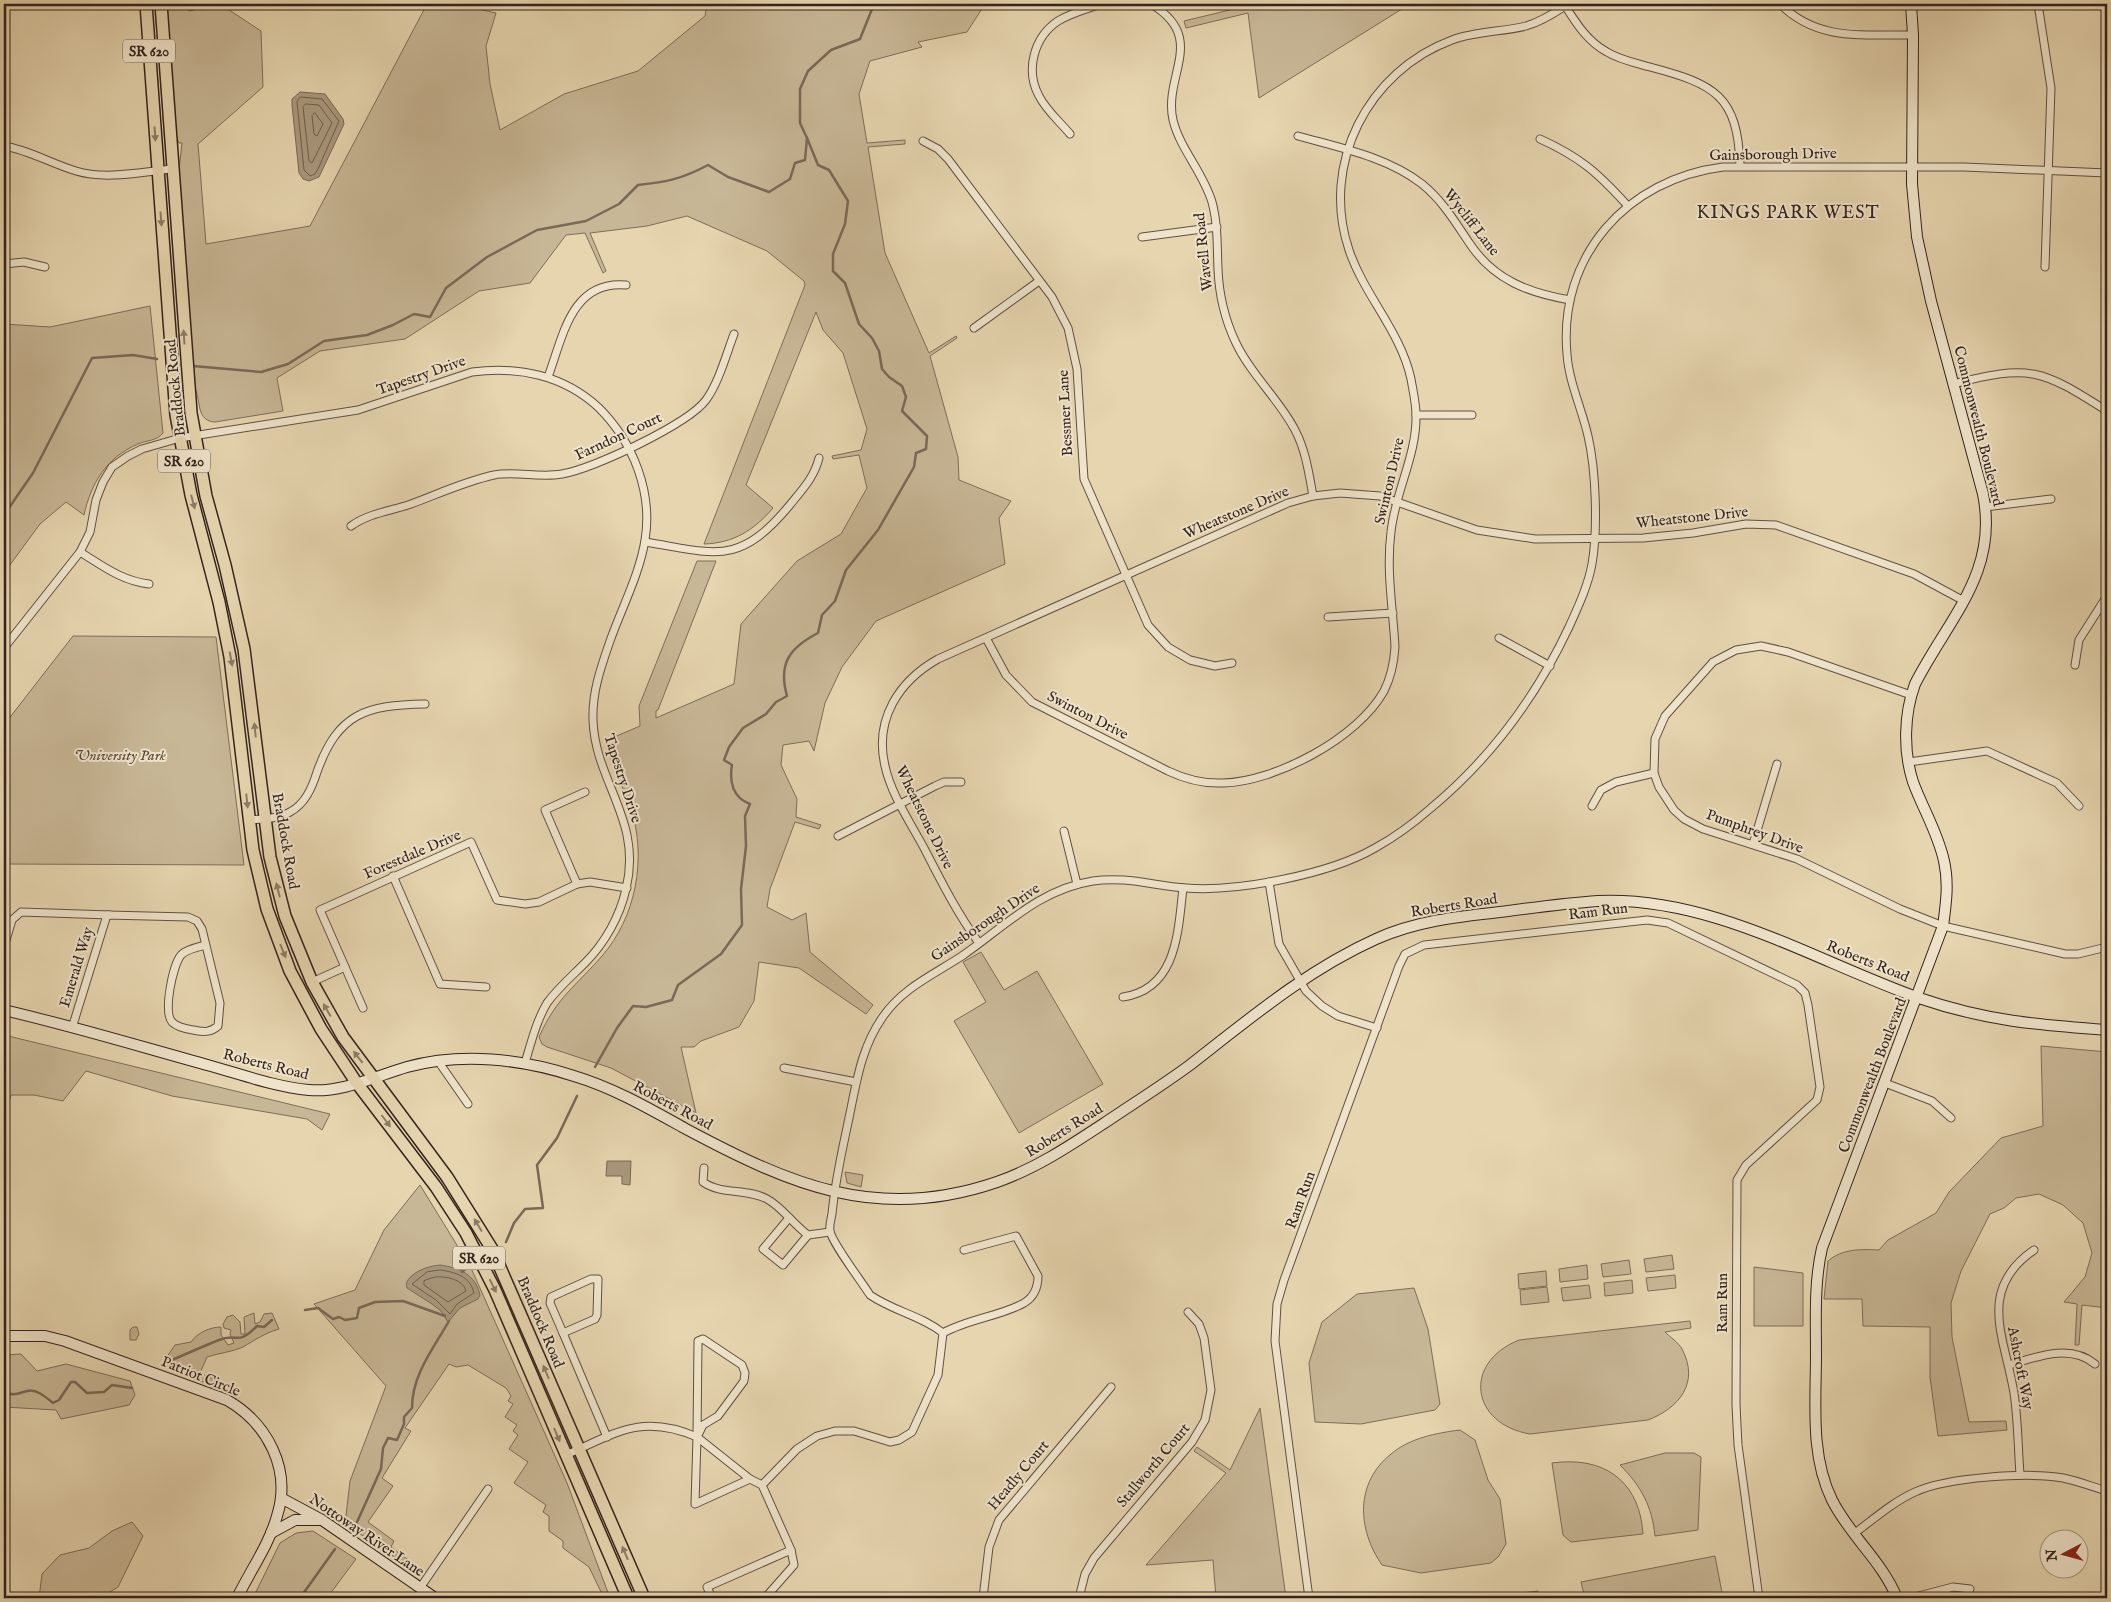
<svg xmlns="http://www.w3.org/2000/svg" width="2111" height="1602" font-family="'IM FELL English',serif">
<rect width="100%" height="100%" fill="#e6d5af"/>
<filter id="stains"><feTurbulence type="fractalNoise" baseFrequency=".004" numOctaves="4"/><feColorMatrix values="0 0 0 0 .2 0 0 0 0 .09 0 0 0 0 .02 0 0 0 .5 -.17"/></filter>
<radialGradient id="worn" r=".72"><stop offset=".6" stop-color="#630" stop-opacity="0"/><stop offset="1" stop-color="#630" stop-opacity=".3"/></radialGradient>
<g fill="#c8b796" stroke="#7e6d5a">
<path d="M164 4H188L189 11 220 4 261 31 263 87 198 144 206 244 310 226 427 4H455L496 13 486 46 490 84 500 130 564 94 638 71 705 16 707 4H985L967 32 918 42 922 47 870 61 859 94 867 143 905 140V144L868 147 885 253 929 353 956 336 957 338 930 356 958 457 959 480 1011 501 999 518 1005 564 876 621 842 667 825 703 814 751 809 741 783 745 781 765 797 799 796 817 821 825 819 829 795 822 770 889 767 907 792 920 806 913 810 952 873 1005 866 1014 799 968 759 962 754 1001 739 1027 701 1041 694 1047H681L696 1113 611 1068 547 1047 542 1044 539 1037C557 997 575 987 602 956 636 917 647 858 631 809 623 786 611 765 605 741L640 726 639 706 697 561H716L658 710 656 711V718L734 684 741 624 797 561 841 534 867 488 859 455 833 459 832 456 861 450 867 429 843 353 823 330 816 312 746 485 773 508C754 530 734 543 704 544L805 285 804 281 767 251 687 216 647 226 590 233 606 271 603 273 585 233 566 235 530 283 479 291 405 339 320 351 277 378 283 411 215 422C196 421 201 401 195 388L178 179 182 143H179L173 128Z"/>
<path d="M1239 4H1410L1259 98 1248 13 1186 28 1184 21 1242 7Z"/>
<path d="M150 306 163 433C157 441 147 440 138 444 107 457 91 483 84 515L66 502 40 524 4 573V324L50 327Z"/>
<path d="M73 636 216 637 244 865 4 864V725Z"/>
<path d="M981 952 1004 990 1037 971 1103 1084 1019 1133 954 1021 986 1002 963 962Z"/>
<path d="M4 1035 330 1114 322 1130 307 1119 172 1096 86 1071 63 1101 34 1095H11L7 1110 4 1108Z"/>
<path d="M2041 1046 2107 1052V1170L2102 1190 2107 1205V1308L2082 1305 2079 1345H2075L2077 1304 2064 1302 2085 1277 2092 1253 2083 1223 2063 1205 2039 1194 2016 1198 2004 1208 1990 1214 1961 1271 1951 1303 1952 1337 1969 1422 2006 1421 2007 1430 1938 1436 1930 1377V1327L1863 1326 1862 1299H1824L1828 1261C1842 1249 1860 1249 1879 1250L1888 1240 1936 1213 1949 1192 2001 1138 2043 1126Z"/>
<path d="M845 1172 863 1175 861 1187 847 1183Z"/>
<path d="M420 1185 471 1268 567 1483 610 1598H604L589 1567 563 1548V1541L549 1531V1516L543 1512 546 1505 514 1483 528 1462 509 1449 518 1435 513 1431 517 1425 505 1417 513 1404 508 1401 511 1396 506 1388 468 1365 456 1367 449 1364 405 1428 411 1431 382 1478 393 1486 368 1522 394 1541 391 1547 414 1564 411 1568 345 1524 350 1481 386 1386 314 1304 355 1290 384 1230Z"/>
<path d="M1672 1255 1674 1269 1646 1272 1644 1259Z"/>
<path d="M1629 1260 1631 1274 1603 1277 1601 1264Z"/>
<path d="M1587 1265 1588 1279 1560 1282 1559 1269Z"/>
<path d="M1754 1267 1803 1273V1326H1754Z"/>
<path d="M1546 1271 1547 1286 1519 1289 1518 1274Z"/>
<path d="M1675 1275 1676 1288 1648 1291 1646 1278Z"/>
<path d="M1632 1280 1633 1293 1605 1296 1604 1283Z"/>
<path d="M1589 1285 1591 1298 1563 1301 1561 1288Z"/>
<path d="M1547 1287 1549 1302 1521 1305 1520 1290Z"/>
<path d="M1414 1288 1428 1329 1440 1404 1435 1410 1361 1424 1315 1422 1309 1363 1322 1322 1357 1294Z"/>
<path d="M254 1313 255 1324 260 1322 264 1314 272 1313 279 1329C265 1333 255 1340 243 1347 232 1352 219 1353 207 1357L200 1373 222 1383 226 1388C216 1387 174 1373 168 1366V1355L175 1345 191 1342C197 1333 210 1327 221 1327V1335L228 1345 234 1343 230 1334 231 1330 224 1328 223 1324 227 1317 233 1315 240 1322 241 1334H245L244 1317Z"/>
<path d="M1690 1321 1691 1328 1665 1332C1670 1337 1679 1343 1682 1349 1700 1383 1679 1408 1648 1420L1530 1434C1471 1424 1462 1363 1519 1340Z"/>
<path d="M133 1327H137L139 1334 136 1340H130V1330Z"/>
<path d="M21 1354 37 1371 66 1364 130 1381 135 1395 129 1405 61 1419 56 1410 4 1407V1355Z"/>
<path d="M1260 1408 1286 1598H1216L1213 1560 1146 1565 1226 1473 1194 1451 1197 1447 1230 1470Z"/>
<path d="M1460 1430 1475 1440 1488 1480 1500 1499 1506 1544 1498 1557 1491 1563 1421 1573 1382 1565C1357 1529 1355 1483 1391 1454 1410 1438 1436 1433 1460 1430Z"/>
<path d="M1665 1453H1694L1701 1457 1698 1530 1655 1536C1652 1506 1641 1486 1620 1465Z"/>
<path d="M1562 1462C1610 1459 1640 1486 1643 1534L1571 1542 1563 1535 1552 1463Z"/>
<path d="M132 1522 143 1536 118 1587 100 1598H39L42 1574 60 1555 89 1548 112 1531Z"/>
<path d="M313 1531 356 1559 327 1598H253L280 1543 296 1533Z"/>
<path d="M1715 1556 1723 1598H1585L1581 1582Z"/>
<path d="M1538 1591 1539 1598H1481Z"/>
</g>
<g fill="#a9987d" stroke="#7a6957">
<path d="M300 92 325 94 343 119 344 124 319 177 309 181 303 179 299 173 292 105V99Z"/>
<path d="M607 1161H631L630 1185 622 1184V1176H606Z"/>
<path d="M440 1265C460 1268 475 1274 480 1295L478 1299 460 1308 448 1322 441 1311 432 1304 407 1288 406 1284C410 1272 428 1266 440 1265Z"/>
</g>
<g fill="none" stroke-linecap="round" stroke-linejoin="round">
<g stroke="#6e5e4d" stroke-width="1">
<path d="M301 97 322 99 339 121 318 169 315 174 310 176 304 170 297 102Z"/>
<path d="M306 104 319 105 332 123 312 163 309 161 303 107Z"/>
<path d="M315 113 323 124 317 136 314 134 312 116Z"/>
<path d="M440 1270C455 1272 470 1276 474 1293L457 1304 450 1314 436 1300 412 1284 427 1272Z"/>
<path d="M435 1277C446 1276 463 1279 466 1291L448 1302 424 1285V1281Z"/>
</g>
<g stroke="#7a6957" stroke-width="2.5">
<path d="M193 366 261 372 288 364 324 341 367 335 393 325 414 314 430 317 446 288 487 257 537 230 586 221 619 204 638 185C666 182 682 179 708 165L728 177 769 192 790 179 795 163 805 160 807 138 800 123V89L808 71 831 50 860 39 874 4"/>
<path d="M4 515 33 473 92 358 133 355 157 359"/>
<path d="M595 1067 617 1028 633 1006 646 1007 672 1000 678 985 721 954 742 925 741 889 746 846 745 816 750 804C733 798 729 782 732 765L724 760 729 747 743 728 766 714 776 702 787 696C778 664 789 648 818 633L822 615 835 601 846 570 878 530 914 467 916 453 926 449 927 436 902 411 906 397 902 386 889 377 882 369 879 351 872 338 859 324 845 283 833 271V254L845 224 848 201 829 170 818 165 807 138"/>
<path d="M506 1242 514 1223 525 1209 543 1208 537 1165 557 1138 577 1096"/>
<path d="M462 1272 470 1265"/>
<path d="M305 1310 318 1308 333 1319 339 1317 345 1320 357 1318 359 1308 375 1302 403 1301 445 1316"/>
<path d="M172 1360C188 1353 204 1346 219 1340 238 1332 236 1347 257 1326L264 1327 272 1320"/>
<path d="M4 1391C12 1397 19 1393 27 1391 36 1388 47 1398 53 1403L59 1400 71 1382H75L87 1393 104 1392 112 1385 132 1388"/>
<path d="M353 1531 381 1469 383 1448 388 1438 397 1440 404 1424V1417L412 1408C412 1375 433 1349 449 1321"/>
<path d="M300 1598 335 1549"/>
</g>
<g stroke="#605042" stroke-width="9">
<g id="street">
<path d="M1151 4C1208 38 1163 75 1173 120 1180 149 1203 172 1212 202 1218 224 1217 246 1218 269 1219 295 1225 320 1236 343 1251 375 1279 399 1295 430 1306 451 1309 474 1313 496"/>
<path d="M1564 4C1576 23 1587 41 1607 52 1620 60 1636 63 1650 67 1714 84 1738 95 1740 166"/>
<path d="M1780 4C1818 42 1863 34 1913 35"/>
<path d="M2038 4 2051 88 2045 267"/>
<path d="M1070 134C1060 122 1046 110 1039 96 1025 70 1034 37 1058 21 1071 13 1087 9 1101 4"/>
<path d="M1298 136C1341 148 1387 157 1422 184 1443 201 1455 222 1470 244 1494 280 1529 293 1570 300"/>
<path d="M1540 139C1580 157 1598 173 1627 205"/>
<path d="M923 141 938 149 948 159 1052 297 1068 328 1077 369 1084 479 1148 625 1168 647 1190 660 1215 666 1232 663"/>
<path d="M4 146C29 150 52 164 76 171 105 180 142 172 172 169"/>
<path d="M1142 237 1217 227"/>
<path d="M4 264 24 262 45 267"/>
<path d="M974 328 1039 281"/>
<path d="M548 377C563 337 571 280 626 285"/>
<path d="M1953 384C2030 364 2041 369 2107 411"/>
<path d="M1416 415H1472"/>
<path d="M1985 507 2051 499"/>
<path d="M351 526C369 513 391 511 411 504 438 494 466 481 494 475 516 471 539 478 562 474 593 469 688 424 706 400 719 382 726 355 734 334"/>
<path d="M645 542C715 553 738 567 789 506 802 490 814 478 819 458"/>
<path d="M80 552C103 566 122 581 149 584"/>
<path d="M1328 617 1393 613"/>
<path d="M986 638 1006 675 1032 702 1168 771C1185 779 1203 784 1223 783 1275 782 1358 738 1384 691 1391 677 1394 663 1395 647 1393 609 1386 570 1391 532 1395 492 1417 455 1416 415 1416 403 1413 391 1411 379 1401 332 1364 295 1349 250 1320 164 1368 71 1452 40 1476 31 1502 32 1526 26 1540 22 1553 14 1565 6"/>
<path d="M1499 638 1550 666"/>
<path d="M4 648 80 552 90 532 96 500 103 482 112 467 128 456 142 449 180 438 358 410 472 372C518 366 564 375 599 408 633 442 653 492 645 540 640 573 621 610 610 641 601 667 592 692 593 720 595 782 643 820 626 889 620 916 605 943 585 963 572 976 558 988 547 1003 536 1022 531 1043 525 1063"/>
<path d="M2075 665 2079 640 2107 596"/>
<path d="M1911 695 1788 652 1761 646 1736 650 1713 662 1665 716 1655 739 1654 773 1659 787 1674 810 1684 819 1703 829 1797 859 1900 909 1943 926 2065 954H2078L2107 947"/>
<path d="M1909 762 1987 751 2057 783 2079 806"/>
<path d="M1592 806 1601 790 1616 782 1654 773"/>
<path d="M249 820C262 819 278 819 290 812 305 804 312 788 317 772 338 713 366 705 425 704"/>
<path d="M1064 831 1077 884"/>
<path d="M838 836 935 786 944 782H961"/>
<path d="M1753 844 1777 764"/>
<path d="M393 876 440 984 486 987"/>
<path d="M1269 882 1279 944 1306 991 1322 1006 1338 1016 1377 1028"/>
<path d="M577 884 545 810 585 792"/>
<path d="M979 943C957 913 941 881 924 848 910 822 891 794 885 766 874 719 899 681 938 659L1288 503 1313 496 1340 493 1380 496 1477 530 1535 539 1643 538 1693 533 1746 524 1776 525 1914 574 1964 601"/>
<path d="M4 947 12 920 21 912 110 915"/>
<path d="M312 982 345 967"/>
<path d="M1123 997C1177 989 1178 932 1183 888"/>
<path d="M363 1008 320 910 471 842 497 900 525 904 539 902 577 884 590 882 627 888"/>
<path d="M72 1028 107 915 188 917 197 921 202 929 220 1003 218 1026C210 1033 203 1032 193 1030 186 1029 177 1027 172 1022 163 1011 173 965 181 955 187 949 198 947 206 945"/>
<path d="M438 1061 468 1104"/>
<path d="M784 1068 856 1082"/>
<path d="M1885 1083 1932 1101 1951 1118"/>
<path d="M704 1168 703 1182C721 1195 747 1188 767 1199 782 1207 794 1225 808 1235L830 1232"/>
<path d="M789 1218 763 1249 783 1265 808 1235"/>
<path d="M591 1279H598L597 1315 595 1319 563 1333 550 1303 551 1297Z"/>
<path d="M563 1333 607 1437"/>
<path d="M943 1333C968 1319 1001 1316 1024 1303 1034 1297 1038 1287 1038 1276L1016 1236 964 1250"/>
<path d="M703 1339 742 1365 745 1373 744 1381 718 1416 703 1425 697 1437 698 1341Z"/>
<path d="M2009 1365C2036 1357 2070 1343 2095 1364"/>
<path d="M697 1437 750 1479"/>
<path d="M566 1455C616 1433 642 1413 697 1437L695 1504 750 1479 762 1485 791 1550"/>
<path d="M2020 1474C2018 1448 2018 1420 2014 1393 2005 1338 1976 1290 2034 1250"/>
<path d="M762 1485 797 1449 817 1436 835 1431H854L890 1442 899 1440 912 1432 938 1375 943 1333C922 1316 893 1311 870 1295 862 1282 832 1243 830 1231 829 1225 831 1219 832 1214 835 1180 843 1147 850 1113 857 1079 862 1047 882 1018 902 988 933 975 962 956 1004 927 1040 889 1093 881 1125 876 1155 886 1186 888 1239 892 1330 874 1375 848 1395 837 1414 823 1431 808 1490 759 1536 697 1569 627 1578 607 1588 586 1592 564 1598 529 1596 470 1588 436 1582 409 1569 383 1567 354 1558 256 1627 179 1723 167H1964L2107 173"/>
<path d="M1855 1533C1875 1518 1893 1502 1915 1492 1948 1477 2028 1472 2063 1478 2078 1481 2093 1487 2107 1491"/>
<path d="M420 1588 488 1489"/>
<path d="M712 1598 707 1587 791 1550 794 1565 765 1598"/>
<path d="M983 1598 989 1547 999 1520 1111 1387"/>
<path d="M1079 1598 1085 1574 1094 1558 1192 1442 1205 1420 1211 1390 1204 1338 1199 1324 1188 1312"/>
<path d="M1309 1598 1275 1341 1277 1304 1284 1280 1399 966 1405 954 1424 945 1647 920 1668 923 1797 985 1805 993 1808 1005 1820 1087 1817 1100 1746 1165 1737 1180 1736 1405 1738 1445 1759 1598"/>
<path d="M1911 1598 1953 1587 1970 1589"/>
</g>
</g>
<g stroke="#34231d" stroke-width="12">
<g id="secondary">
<path d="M4 1010C73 1026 142 1047 211 1066 243 1075 276 1087 309 1090 342 1093 376 1076 407 1067 462 1052 522 1059 574 1076 614 1088 650 1109 686 1129 791 1185 878 1223 997 1182 1037 1168 1071 1145 1106 1122 1134 1103 1163 1085 1190 1065 1249 1019 1307 970 1376 939 1418 920 1463 916 1508 911 1538 907 1568 903 1598 901 1712 896 1815 961 1919 998 1986 1021 2038 1025 2107 1030"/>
<path d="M4 1336H45L65 1341 227 1400C267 1423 292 1469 277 1516 269 1545 250 1571 237 1598"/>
<path d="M281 1498 322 1520 435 1598"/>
<path d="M271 1533 295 1520H319"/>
<path d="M1897 1598C1882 1561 1850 1536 1832 1500 1810 1455 1816 1403 1816 1354 1816 1318 1814 1283 1822 1248L1943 926C1946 904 1949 883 1944 861 1938 833 1923 809 1913 782 1903 751 1904 714 1915 684 1948 619 1999 573 1983 494L1931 301 1917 237 1912 184 1913 35 1911 4"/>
</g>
</g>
<g stroke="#34231d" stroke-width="14">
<g id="primary">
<path d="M146 4 176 415 191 495 219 602 230 657 253 850 267 909 290 971 321 1029 356 1082 436 1187 466 1233 495 1290 628 1598"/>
<path d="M161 4 191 413 206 496 225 565 244 649 270 857 285 916 312 982 343 1037 447 1177 492 1249 644 1598"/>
</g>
</g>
<use href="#street" stroke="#efe4cb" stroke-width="7"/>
<use href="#secondary" stroke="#efe4cb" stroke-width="10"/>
<use href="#primary" stroke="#e6d5af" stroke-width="11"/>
</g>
<defs><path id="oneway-solid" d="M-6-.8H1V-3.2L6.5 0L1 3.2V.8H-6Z" transform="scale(1.25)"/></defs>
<g fill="#8d7c66">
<use href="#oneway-solid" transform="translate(155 134) rotate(86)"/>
<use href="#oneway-solid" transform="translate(161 219) rotate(86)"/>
<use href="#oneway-solid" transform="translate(184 337) rotate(-94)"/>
<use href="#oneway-solid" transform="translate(193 502) rotate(75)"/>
<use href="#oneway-solid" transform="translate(231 659) rotate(80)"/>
<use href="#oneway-solid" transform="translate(255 730) rotate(-96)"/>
<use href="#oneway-solid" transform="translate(247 801) rotate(84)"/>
<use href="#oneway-solid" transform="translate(278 890) rotate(-104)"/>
<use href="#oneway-solid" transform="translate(283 951) rotate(68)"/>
<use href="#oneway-solid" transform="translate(327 1010) rotate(-120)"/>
<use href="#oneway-solid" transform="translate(358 1057) rotate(-128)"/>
<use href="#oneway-solid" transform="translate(386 1121) rotate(53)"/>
<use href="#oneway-solid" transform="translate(478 1225) rotate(-121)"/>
<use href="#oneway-solid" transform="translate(493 1286) rotate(64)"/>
<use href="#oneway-solid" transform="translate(546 1372) rotate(-113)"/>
<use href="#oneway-solid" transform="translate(557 1435) rotate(67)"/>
<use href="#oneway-solid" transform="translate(625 1553) rotate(-113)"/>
</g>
<g text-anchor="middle" stroke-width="4" stroke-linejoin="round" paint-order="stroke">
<g fill="#efe4cb" stroke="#6c5d51" stroke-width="1">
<rect x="123" y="39.5" width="52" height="23" rx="4"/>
<rect x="158" y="449.5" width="52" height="23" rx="4"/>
<rect x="453" y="1246.5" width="52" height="23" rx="4"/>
</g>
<g font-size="14" font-weight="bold" fill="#34231d">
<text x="149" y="56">SR 620</text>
<text x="184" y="466">SR 620</text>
<text x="479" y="1263">SR 620</text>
</g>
<g font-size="15" fill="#34231d" stroke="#efe4cb">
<text transform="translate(1773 154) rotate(-1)" y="5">Gainsborough Drive</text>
<text transform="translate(1472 222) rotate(52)" y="5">Wycliff Lane</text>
<text transform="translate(1203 252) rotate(-96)" y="5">Wavell Road</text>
<text transform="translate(421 375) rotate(-19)" y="5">Tapestry Drive</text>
<text transform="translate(175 388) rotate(-96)" y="5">Braddock Road</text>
<text transform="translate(1065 413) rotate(-93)" y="5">Bessmer Lane</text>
<text transform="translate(1979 426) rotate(76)" y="5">Commonwealth Boulevard</text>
<text transform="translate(618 436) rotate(-25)" y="5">Farndon Court</text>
<text transform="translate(1389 481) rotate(-77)" y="5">Swinton Drive</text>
<text transform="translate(1236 512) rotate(-23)" y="5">Wheatstone Drive</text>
<text transform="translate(1692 517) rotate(-6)" y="5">Wheatstone Drive</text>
<text transform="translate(1088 715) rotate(27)" y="5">Swinton Drive</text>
<text transform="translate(623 778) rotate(72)" y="5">Tapestry Drive</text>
<text transform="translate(925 817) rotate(64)" y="5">Wheatstone Drive</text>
<text transform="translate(1755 831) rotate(20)" y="5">Pumphrey Drive</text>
<text transform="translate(286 841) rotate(80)" y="5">Braddock Road</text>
<text transform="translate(412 854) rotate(-23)" y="5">Forestdale Drive</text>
<text transform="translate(1454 905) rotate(-9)" y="5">Roberts Road</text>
<text transform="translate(1598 911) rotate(-7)" y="5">Ram Run</text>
<text transform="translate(985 922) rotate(-34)" y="5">Gainsborough Drive</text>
<text transform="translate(1868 961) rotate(22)" y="5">Roberts Road</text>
<text transform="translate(76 967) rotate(-73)" y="5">Emerald Way</text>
<text transform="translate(266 1064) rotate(14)" y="5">Roberts Road</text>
<text transform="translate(1872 1075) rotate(-69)" y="5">Commonwealth Boulevard</text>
<text transform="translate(673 1105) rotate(28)" y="5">Roberts Road</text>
<text transform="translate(1064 1130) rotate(-32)" y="5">Roberts Road</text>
<text transform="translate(1300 1200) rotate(-70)" y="5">Ram Run</text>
<text transform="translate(1722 1303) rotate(-90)" y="5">Ram Run</text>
<text transform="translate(541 1322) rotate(67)" y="5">Braddock Road</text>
<text transform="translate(2021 1368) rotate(79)" y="5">Ashcroft Way</text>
<text transform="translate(201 1376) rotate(22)" y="5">Patriot Circle</text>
<text transform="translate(1153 1465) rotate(-50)" y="5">Stallworth Court</text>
<text transform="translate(1018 1475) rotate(-50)" y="5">Headly Court</text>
<text transform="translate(367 1535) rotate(34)" y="5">Nottoway River Lane</text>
</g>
<g font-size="15" font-style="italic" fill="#59483b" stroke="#efe4cb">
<text x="120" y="760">University Park</text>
</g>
<g font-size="18" letter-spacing="1" fill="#34231d" stroke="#efe4cb">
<text x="1788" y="218">KINGS PARK WEST</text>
</g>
</g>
<rect width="2111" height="1602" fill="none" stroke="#e6d5af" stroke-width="20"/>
<rect x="5" y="5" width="2101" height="1592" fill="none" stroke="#34231d" stroke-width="2.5"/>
<rect x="10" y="10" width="2091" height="1582" fill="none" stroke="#34231d"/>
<g transform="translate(2064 1554) rotate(264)"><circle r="24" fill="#efe4cb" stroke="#a49785"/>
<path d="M0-4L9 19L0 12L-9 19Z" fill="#8f2418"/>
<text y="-8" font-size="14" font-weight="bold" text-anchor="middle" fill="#34231d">N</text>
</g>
<rect width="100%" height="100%" filter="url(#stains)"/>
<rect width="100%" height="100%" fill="url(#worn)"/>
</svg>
